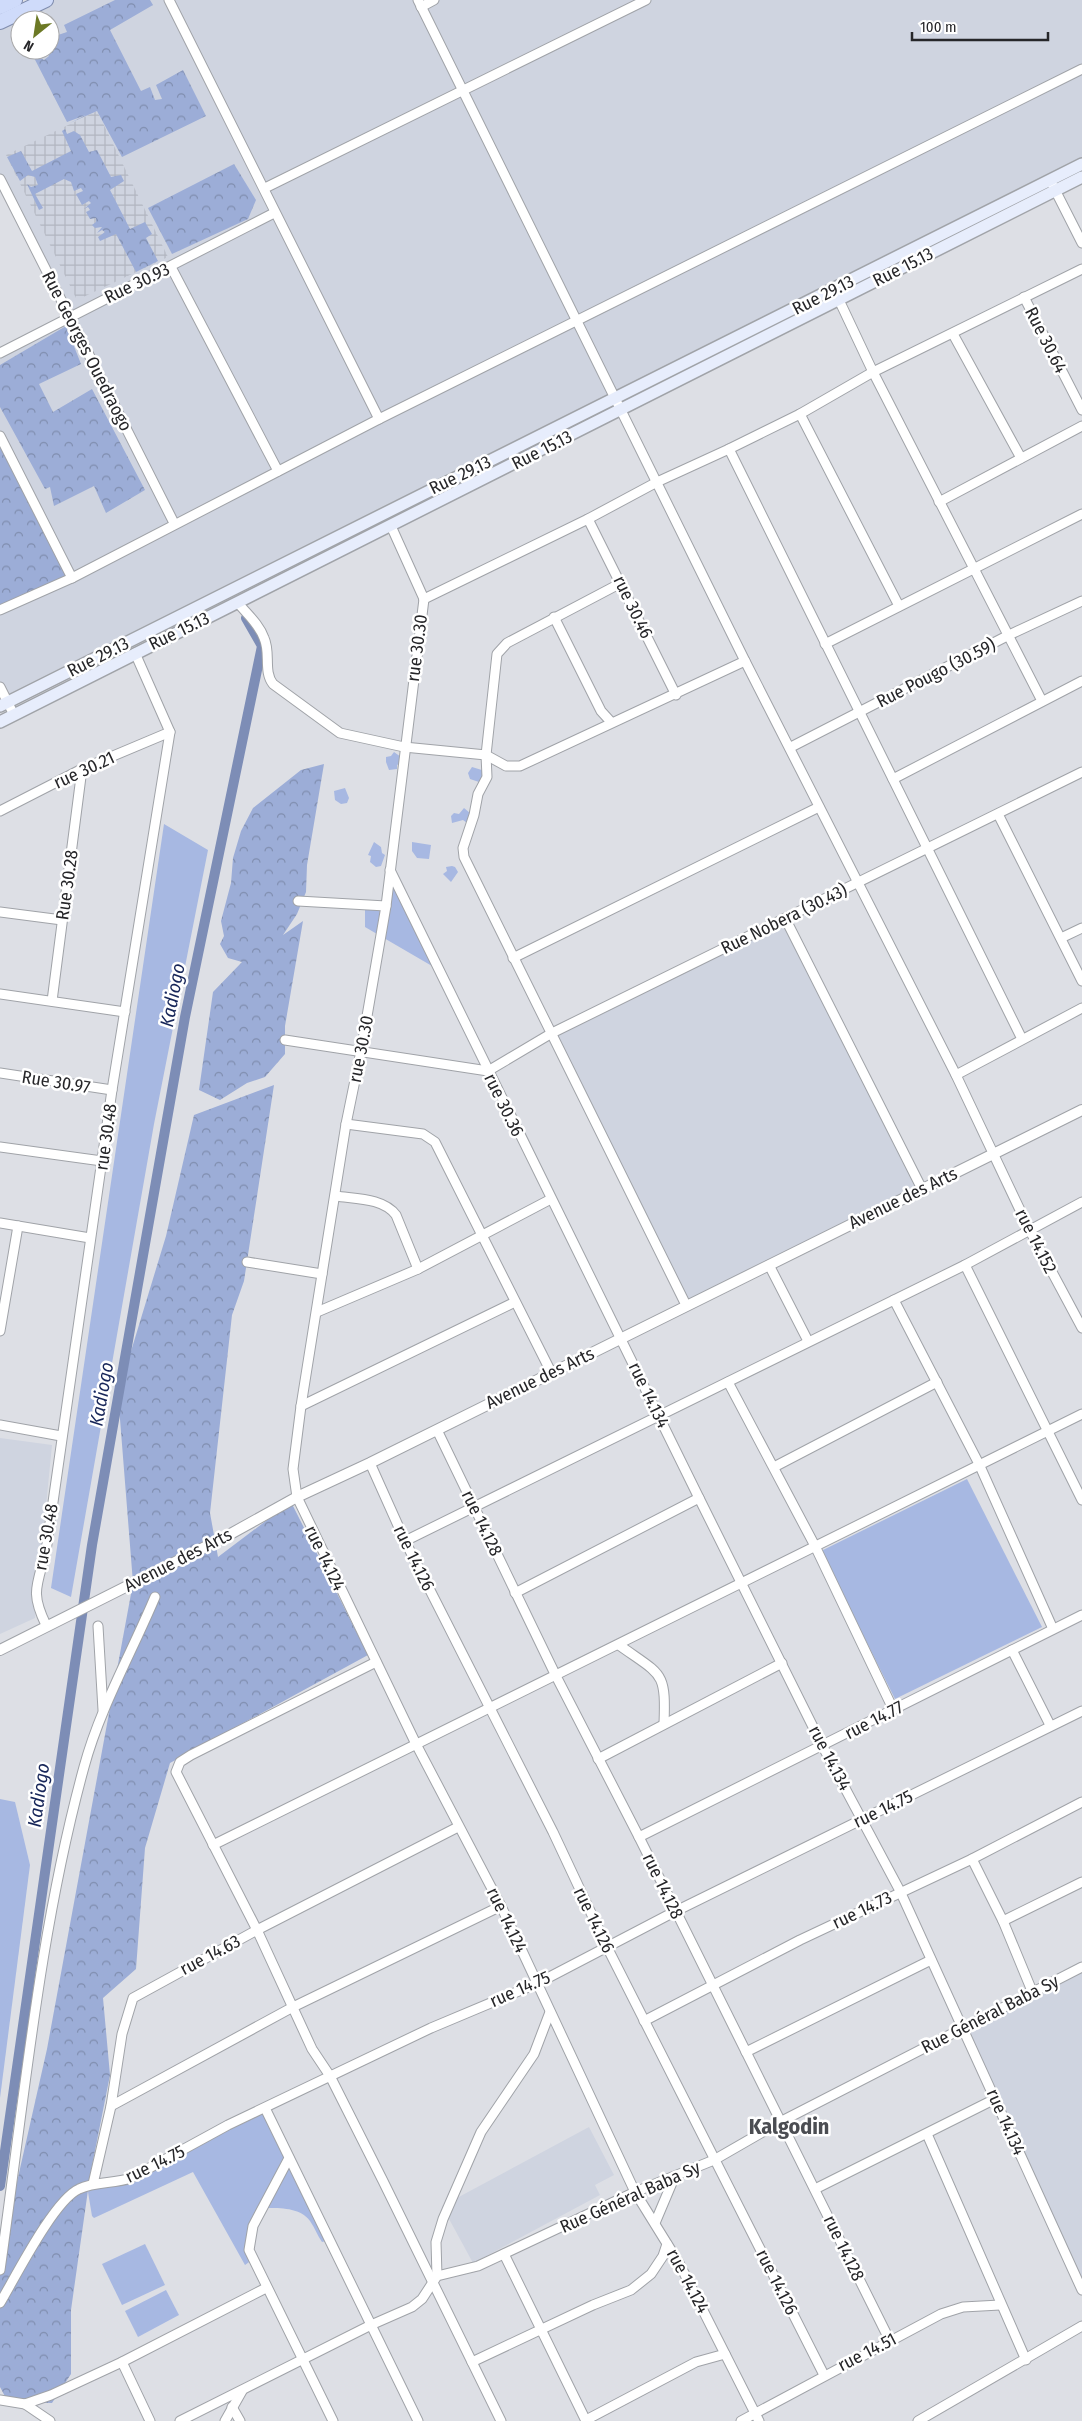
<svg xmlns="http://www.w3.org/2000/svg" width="1082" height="2421" font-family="'Fira Sans Condensed',sans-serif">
<defs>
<pattern id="industrial-grid" width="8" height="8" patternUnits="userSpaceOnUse" patternTransform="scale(1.25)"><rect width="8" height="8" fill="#cfd4e0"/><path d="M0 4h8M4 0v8" fill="none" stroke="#b2b6c0"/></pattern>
<pattern id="forest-crowns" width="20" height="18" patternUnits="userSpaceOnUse" patternTransform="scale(1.25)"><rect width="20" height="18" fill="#9cadd7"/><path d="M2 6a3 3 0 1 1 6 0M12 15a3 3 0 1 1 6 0" fill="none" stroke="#7f8dae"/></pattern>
</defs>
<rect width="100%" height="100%" fill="#dddfe5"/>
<g fill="#cfd4e0" fill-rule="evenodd">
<path d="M46 0H1082V164L8 702 0 687V352L71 316 0 179V22ZM20 20H50V50H20Z"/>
<path d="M784 921 922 1189 682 1307 554 1036Z"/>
<path d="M0 1438 52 1445 35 1618 0 1634Z"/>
<path d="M1082 1970V2285L964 2028Z"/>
<path d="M589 2127 614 2175 595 2185 600 2195 473 2263 442 2206Z"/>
</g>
<path fill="url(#industrial-grid)" d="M97 111 168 257 77 300 6 155Z"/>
<g fill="#a7b8e2">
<path d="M394 752 401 757 399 764 397 765V769L389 770 386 762V757L391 756Z"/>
<path d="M472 767 485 771 484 779 479 782 470 779 468 773Z"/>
<path d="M345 788 349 798 347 803 341 804 335 800 334 791Z"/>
<path d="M464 808 470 813 467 823 463 820 452 823 451 816 454 813 459 814Z"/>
<path d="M164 824 208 850 154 1124 71 1597 51 1588Z"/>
<path d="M374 842 381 847 382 853 385 855 381 866 376 867 370 862 371 856 368 855Z"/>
<path d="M412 842 431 845 429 859 417 858 412 851Z"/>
<path d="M452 866 455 867 458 872 451 882 443 874 447 871 446 867Z"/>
<path d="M393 882 433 961 432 966 365 927V906L389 910Z"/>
<path d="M967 1479 1042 1627 895 1699 821 1551Z"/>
<path d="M0 1799 15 1802 30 1865 0 2098Z"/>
<path d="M264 2108 326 2241 322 2242C317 2235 315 2228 310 2221 300 2207 279 2208 263 2208L257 2217 252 2260 245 2265 193 2172 94 2218 92 2216 88 2192 91 2187 127 2183Z"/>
<path d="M145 2244 165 2285 122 2305 102 2264Z"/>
<path d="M166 2290 179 2315 138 2337 125 2311Z"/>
</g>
<g fill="url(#forest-crowns)">
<path d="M115 0H150L153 5 110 30 141 91 150 87 155 100 162 99 156 85 183 70 206 116 122 157 97 111 70 123 86 115 67 122 30 50 44 60 49 56 46 50H50L51 33 55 41 58 35 67 32 64 25Z"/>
<path d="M65 129 67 134 74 131 80 135 89 152 97 150 111 177 121 175 124 181 110 190 130 229 145 222 152 234 146 238 158 261 136 272 116 234 100 241 98 237 105 232 102 230 97 233 102 227 95 228 92 225 96 222V218L90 219 86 212 90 210 88 207 84 209 91 203 89 201 82 205 76 194 83 191 81 188 74 191 71 182 64 179 35 194 43 208 39 210 27 184 31 187 38 185 35 177 28 175 20 181 7 157 21 151 32 171 71 151 62 131Z"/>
<path d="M234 164 256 200 248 219 172 254 148 208Z"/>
<path d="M66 326 81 364 39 384 53 412 92 389 145 490 106 513 94 486 54 506 50 487 45 489 0 407V365Z"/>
<path d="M0 437 71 577 0 607Z"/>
<path d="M324 764 307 865 306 892 297 914 283 935 303 921 285 1026V1054L265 1077 247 1083 220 1100 199 1090 213 992 242 962 228 958 220 944 224 936 221 921 231 883 233 858 241 831 253 808 301 770Z"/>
<path d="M274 1085 244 1281 232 1315 210 1513 218 1557 291 1502 368 1655 170 1763 145 1848 136 1969 103 1998 110 2075 90 2176 71 2310V2374L52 2403 8 2402 0 2387V2274L5 2235 47 2049 133 1583 118 1394 166 1236 194 1115Z"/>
</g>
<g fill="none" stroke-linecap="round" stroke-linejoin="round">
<path stroke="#7d8db6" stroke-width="10" d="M0 2186 92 1545 185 1017 262 646 246 618"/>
<g stroke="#a0a3a8" stroke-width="11">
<g id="minor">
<path d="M169 0 379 419"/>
<path d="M418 0 745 661 956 1075 1029 1229 1082 1328"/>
<path d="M421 7 434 0"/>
<path d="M0 179 174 523"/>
<path d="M1050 180 1082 243"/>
<path d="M265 188 646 0"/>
<path d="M171 267 278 471"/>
<path d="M1024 297 1082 410"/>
<path d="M839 300 873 372 1042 701"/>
<path d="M953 334 1021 458"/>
<path d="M0 353 274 213"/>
<path d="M800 414 899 606"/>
<path d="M0 436 72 578"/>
<path d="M729 449 1022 1039"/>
<path d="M939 502 1082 426"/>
<path d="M588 519 676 695"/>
<path d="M391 526 424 599"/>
<path d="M621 583 507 643 497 654 486 755 487 777 478 794 474 815 463 848 464 857 686 1305"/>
<path d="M424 599 386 906 361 1051 346 1124 301 1406 293 1469 297 1497 416 1744 501 1906 635 2192 679 2263 759 2421"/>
<path d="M424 599 588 519 657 482 729 449 800 414 873 372 1082 269"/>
<path d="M238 603C247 614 259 624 264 638 271 653 263 671 273 684L340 733 404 747 486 755 506 766H520L745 661"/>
<path d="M0 610 72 578 379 419 1082 69"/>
<path d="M554 617 601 711 611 722"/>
<path d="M825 644 1082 514"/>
<path d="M0 687 14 715"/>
<path d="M791 747 1009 635 1082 601"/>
<path d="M893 779 1082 681"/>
<path d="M0 811 82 769 170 732"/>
<path d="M998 814 1082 981"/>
<path d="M390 870 699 1498 823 1747 900 1891 1082 2290"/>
<path d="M298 901 386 906"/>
<path d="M0 912 62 920"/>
<path d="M785 918 922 1189"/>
<path d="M1061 938 1082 928"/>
<path d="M513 958 819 807"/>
<path d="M0 994 125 1012"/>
<path d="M52 1001 82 769"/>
<path d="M285 1040 488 1071 552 1033 1082 772"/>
<path d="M0 1073 112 1090"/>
<path d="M956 1075 1082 1008"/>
<path d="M346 1124 423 1134 435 1142 551 1372"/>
<path d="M0 1147 102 1161"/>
<path d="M336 1196C356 1199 383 1198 396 1215L418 1269"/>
<path d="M0 1223 90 1238"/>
<path d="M247 1262 322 1274"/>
<path d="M769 1265 808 1341"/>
<path d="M965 1265 1082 1500"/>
<path d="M894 1300 979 1464 1053 1629"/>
<path d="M317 1312 418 1269 551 1199"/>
<path d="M0 1331 18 1226"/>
<path d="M728 1382 815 1546 893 1709"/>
<path d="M301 1406 515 1302"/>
<path d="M0 1425 61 1436"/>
<path d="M437 1430 556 1676 639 1837 890 2341"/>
<path d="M370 1463 405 1541 553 1832 607 1947 824 2375"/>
<path d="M774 1467 937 1382"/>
<path d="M405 1541 965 1265 1082 1202"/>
<path d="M515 1593 699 1498"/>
<path d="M46 1625C30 1592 37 1586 46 1551L112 1090 170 732 135 653"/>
<path d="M98 1626 103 1710"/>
<path d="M619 1645C662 1676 666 1670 664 1724"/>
<path d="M1012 1650 1050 1725"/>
<path d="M376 1662 191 1755 180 1762 176 1772 257 1930 312 2049 330 2076 383 2181 501 2421"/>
<path d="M598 1759 782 1663"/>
<path d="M639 1837 1082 1615"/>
<path d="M213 1845 1082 1414"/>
<path d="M972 1859 1003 1921 1032 1991"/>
<path d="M1003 1921 1082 1882"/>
<path d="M644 2021 800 1940 972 1859 1082 1802"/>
<path d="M746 2052 931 1960"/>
<path d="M111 2106 293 2007 501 1906"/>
<path d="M265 2108 418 2421"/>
<path d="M927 2134 1026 2360"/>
<path d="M289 2158 253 2226 249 2250 333 2421"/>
<path d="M93 2184 111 2106 122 2034 133 1998 257 1930 458 1827"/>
<path d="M815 2189 995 2099"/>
<path d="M655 2223 674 2178"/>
<path d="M504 2254 586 2421"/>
<path d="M0 2270C24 2102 39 1931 84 1767 100 1708 131 1654 155 1597"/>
<path d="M437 2276 436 2242 443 2219 481 2132 534 2054 550 2012"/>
<path d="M0 2303C15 2278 54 2200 79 2189 95 2181 114 2184 131 2178L228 2125 431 2028 538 1983 674 1912 1082 1711"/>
<path d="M122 2362 150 2421"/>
<path d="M472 2362 593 2305 631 2290 651 2274 663 2256 667 2244"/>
<path d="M0 2400 25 2404"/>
<path d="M232 2407 240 2421"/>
<path d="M586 2420 696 2362 725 2354"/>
<path d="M50 2421 25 2404 51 2395 122 2362 266 2288"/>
<path d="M180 2421 371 2325 412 2307 422 2299 437 2276 478 2266 635 2192 714 2160 780 2122 1082 1967"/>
<path d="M225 2421 242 2391"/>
<path d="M741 2421 941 2314 963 2307 1000 2305"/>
<path d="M918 2421 1082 2326"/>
</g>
</g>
<g stroke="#a0a3a8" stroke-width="12">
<path id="tertiary" d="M0 1650 225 1537 297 1497 370 1463 1082 1110"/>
</g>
<g stroke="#a0a3a8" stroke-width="14">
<g id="secondary">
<path d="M0 706 1082 164"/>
<path d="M0 722 1082 177"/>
</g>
</g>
<g stroke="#7f8cae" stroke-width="16">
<g id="primary">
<path d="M0 7 15 0"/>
<path d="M0 22 46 0"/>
</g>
</g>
<use href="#minor" stroke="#fff" stroke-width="9"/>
<use href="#tertiary" stroke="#fff" stroke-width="10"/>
<use href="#secondary" stroke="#e7edfc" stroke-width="11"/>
<use href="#primary" stroke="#cfdbfa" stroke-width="14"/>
</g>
<g text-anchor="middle" stroke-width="5" stroke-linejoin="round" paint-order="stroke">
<g font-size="18" fill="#262629" stroke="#fff">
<text transform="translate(903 267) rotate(-27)" y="6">Rue 15.13</text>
<text transform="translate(137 283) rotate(-26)" y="6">Rue 30.93</text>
<text transform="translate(823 295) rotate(-27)" y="6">Rue 29.13</text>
<text transform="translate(1046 340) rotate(63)" y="6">Rue 30.64</text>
<text transform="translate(87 351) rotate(63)" y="6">Rue Georges Ouedraogo</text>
<text transform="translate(542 450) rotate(-27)" y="6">Rue 15.13</text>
<text transform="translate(460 475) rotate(-26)" y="6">Rue 29.13</text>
<text transform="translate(633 607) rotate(64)" y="6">rue 30.46</text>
<text transform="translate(179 631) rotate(-26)" y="6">Rue 15.13</text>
<text transform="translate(417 648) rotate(-83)" y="6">rue 30.30</text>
<text transform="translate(98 657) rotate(-27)" y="6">Rue 29.13</text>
<text transform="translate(936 673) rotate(-27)" y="6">Rue Pougo (30.59)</text>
<text transform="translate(84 770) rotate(-25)" y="6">rue 30.21</text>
<text transform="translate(67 885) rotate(-82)" y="6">Rue 30.28</text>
<text transform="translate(784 919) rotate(-26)" y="6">Rue Nobera (30.43)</text>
<text transform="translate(361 1049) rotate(-79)" y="6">rue 30.30</text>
<text transform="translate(56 1082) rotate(9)" y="6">Rue 30.97</text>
<text transform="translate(504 1105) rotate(64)" y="6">rue 30.36</text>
<text transform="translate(106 1137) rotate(-82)" y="6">rue 30.48</text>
<text transform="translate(903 1198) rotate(-26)" y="6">Avenue des Arts</text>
<text transform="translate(1036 1241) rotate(63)" y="6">rue 14.152</text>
<text transform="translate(540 1378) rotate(-26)" y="6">Avenue des Arts</text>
<text transform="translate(649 1395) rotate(64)" y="6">rue 14.134</text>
<text transform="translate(482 1523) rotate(64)" y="6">rue 14.128</text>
<text transform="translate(46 1537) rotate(-80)" y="6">rue 30.48</text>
<text transform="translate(325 1558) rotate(64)" y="6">rue 14.124</text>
<text transform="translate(414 1558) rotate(64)" y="6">rue 14.126</text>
<text transform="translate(178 1560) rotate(-27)" y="6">Avenue des Arts</text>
<text transform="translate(874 1720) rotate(-27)" y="6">rue 14.77</text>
<text transform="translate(830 1758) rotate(62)" y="6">rue 14.134</text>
<text transform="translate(883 1809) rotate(-26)" y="6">rue 14.75</text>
<text transform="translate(663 1886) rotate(64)" y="6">rue 14.128</text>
<text transform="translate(862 1910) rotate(-26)" y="6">rue 14.73</text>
<text transform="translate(507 1920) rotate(64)" y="6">rue 14.124</text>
<text transform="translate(594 1920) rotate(64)" y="6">rue 14.126</text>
<text transform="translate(210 1955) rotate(-28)" y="6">rue 14.63</text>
<text transform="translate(520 1989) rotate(-24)" y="6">rue 14.75</text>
<text transform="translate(990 2014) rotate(-27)" y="6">Rue Général Baba Sy</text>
<text transform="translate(1006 2122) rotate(66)" y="6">rue 14.134</text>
<text transform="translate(155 2164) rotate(-26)" y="6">rue 14.75</text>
<text transform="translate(630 2197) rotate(-24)" y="6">Rue Général Baba Sy</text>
<text transform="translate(844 2248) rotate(64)" y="6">rue 14.128</text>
<text transform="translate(688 2281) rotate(62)" y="6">rue 14.124</text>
<text transform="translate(777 2282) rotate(63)" y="6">rue 14.126</text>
<text transform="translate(867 2352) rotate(-27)" y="6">rue 14.51</text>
</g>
<g font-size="19" font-style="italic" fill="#172659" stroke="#fff">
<text transform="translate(172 995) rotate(-79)" y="7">Kadiogo</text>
<text transform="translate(101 1394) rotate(-80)" y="7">Kadiogo</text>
<text transform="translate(38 1795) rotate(-82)" y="7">Kadiogo</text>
</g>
<g font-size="22" font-weight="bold" fill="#4b4d52" stroke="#fff">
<text x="789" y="2134">Kalgodin</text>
</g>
</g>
<g transform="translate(35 35) rotate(210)"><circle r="24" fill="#ffffff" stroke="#a8a8a9"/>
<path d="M0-4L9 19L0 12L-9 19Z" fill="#6c7925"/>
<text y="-8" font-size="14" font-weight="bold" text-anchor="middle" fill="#262629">N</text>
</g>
<path d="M912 32v8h136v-8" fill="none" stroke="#262629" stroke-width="2.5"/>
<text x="920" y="32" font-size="15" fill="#262629" stroke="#ffffff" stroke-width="4" paint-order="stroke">100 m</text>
</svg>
